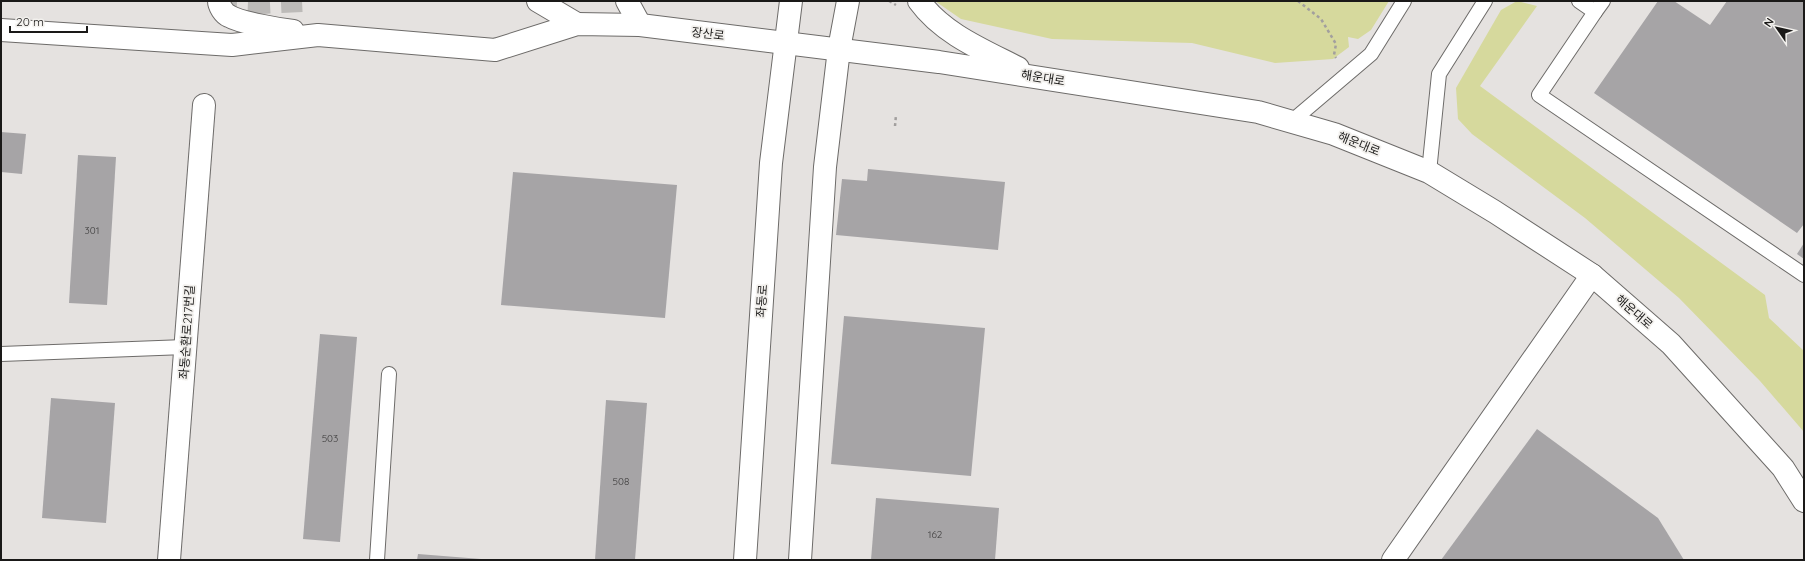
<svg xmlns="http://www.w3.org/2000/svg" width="1805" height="561" font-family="Quicksand,'Noto Sans KR',sans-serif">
<rect width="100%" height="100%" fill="#e5e2e0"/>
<g fill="#d6d99d">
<path d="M935 1H1389L1371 30 1358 39 1348 37 1349 47 1333 59 1275 63 1192 43 1052 39 961 19Z"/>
<path d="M1517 1 1537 6 1480 86 1765 295 1769 318 1804 351V432L1760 381 1679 298 1585 218 1472 134 1458 119 1456 88 1501 10Z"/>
</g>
<g fill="#a6a4a6">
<path d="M1658 1H1674L1710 25 1727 1H1804V224L1797 233 1594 93Z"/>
<path d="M1 132 26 134 22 174 1 172Z"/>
<path d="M78 155 116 157 107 305 69 303Z"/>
<path d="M868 169 1005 182 998 250 836 235 842 179 867 181Z"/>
<path d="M513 172 677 185 665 318 501 305Z"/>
<path d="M1804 243V259L1797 254Z"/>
<path d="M844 316 985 328 971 476 831 464Z"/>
<path d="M320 334 357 337 340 542 303 539Z"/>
<path d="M51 398 115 403 106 523 42 518Z"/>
<path d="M606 400 647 403 635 560H595Z"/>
<path d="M1537 429 1658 518 1684 560H1441Z"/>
<path d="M876 498 999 508 995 560H871Z"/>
<path d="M418 554 481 559V560H417Z"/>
</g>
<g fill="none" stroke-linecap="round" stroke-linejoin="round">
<path stroke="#bcbab8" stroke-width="22" stroke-dasharray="22 11" stroke-linecap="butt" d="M215 1 262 3 302 1"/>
<g stroke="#6d6b69" stroke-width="16">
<g id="lane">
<path d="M1579 1 1595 12 1603 1"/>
<path d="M1595 12 1539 95 1804 275"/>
<path d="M1291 122 1371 54 1404 1"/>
<path d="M1429 172 1439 74 1485 1"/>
<path d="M1 354 185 347"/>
<path d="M377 560 389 374"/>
</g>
</g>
<g stroke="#6d6b69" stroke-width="24">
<g id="street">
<path d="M169 560 204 105"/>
<path d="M1393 560 1592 275"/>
</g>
</g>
<g stroke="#6d6b69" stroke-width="24">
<g id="secondary">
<path d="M219 1C219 6 224 14 229 16 241 23 278 29 293 31"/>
<path d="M538 1 577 24"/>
<path d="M627 1 640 25"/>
<path d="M919 1C943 34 983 50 1018 68"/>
<path d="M1 30 232 45 318 35 495 50 577 24 640 25 939 62 1258 112 1334 134 1429 172 1495 212 1592 275 1671 344 1783 468 1804 501"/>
<path d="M745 560 771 163 791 1"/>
<path d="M800 560 825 167 839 49 848 1"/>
</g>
</g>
<g stroke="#a29f9e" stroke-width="2.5" stroke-dasharray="3 3" stroke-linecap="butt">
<path d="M889 1 896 5"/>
<path d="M1298 1 1321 19 1336 44 1334 55 1336 58"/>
<path d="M895 126 896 115"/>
</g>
<use href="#lane" stroke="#fff" stroke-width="14"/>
<use href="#street" stroke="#fff" stroke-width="22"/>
<use href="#secondary" stroke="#fff" stroke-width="22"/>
</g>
<g text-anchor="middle" stroke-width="3.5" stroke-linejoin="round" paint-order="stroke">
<g font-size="10" fill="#3d3c3c">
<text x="92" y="234">301</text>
<text x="330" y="442">503</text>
<text x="621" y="485">508</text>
<text x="935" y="538">162</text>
</g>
<g font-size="12" fill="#1a1918" stroke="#f2f0ed">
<text transform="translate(708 34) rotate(7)" y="4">장산로</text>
<text transform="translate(1043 78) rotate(9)" y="4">해운대로</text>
<text transform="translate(1359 144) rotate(22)" y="4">해운대로</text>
<text transform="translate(762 301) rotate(-86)" y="4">좌동로</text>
<text transform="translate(1634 312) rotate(41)" y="4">해운대로</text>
<text transform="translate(187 332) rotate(-86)" y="4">좌동순환로217번길</text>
</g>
</g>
<rect width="1805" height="561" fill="none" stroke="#1a1918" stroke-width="4"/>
<g transform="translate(1777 28) rotate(304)" stroke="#f2f0ed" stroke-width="3" paint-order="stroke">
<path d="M0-3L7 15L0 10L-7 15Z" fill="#1a1918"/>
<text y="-6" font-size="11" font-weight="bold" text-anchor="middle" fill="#1a1918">N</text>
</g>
<path d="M10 26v6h77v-6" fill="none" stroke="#1a1918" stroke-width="2"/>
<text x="16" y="26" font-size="12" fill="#1a1918" stroke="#f2f0ed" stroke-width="3" paint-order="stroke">20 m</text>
</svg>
